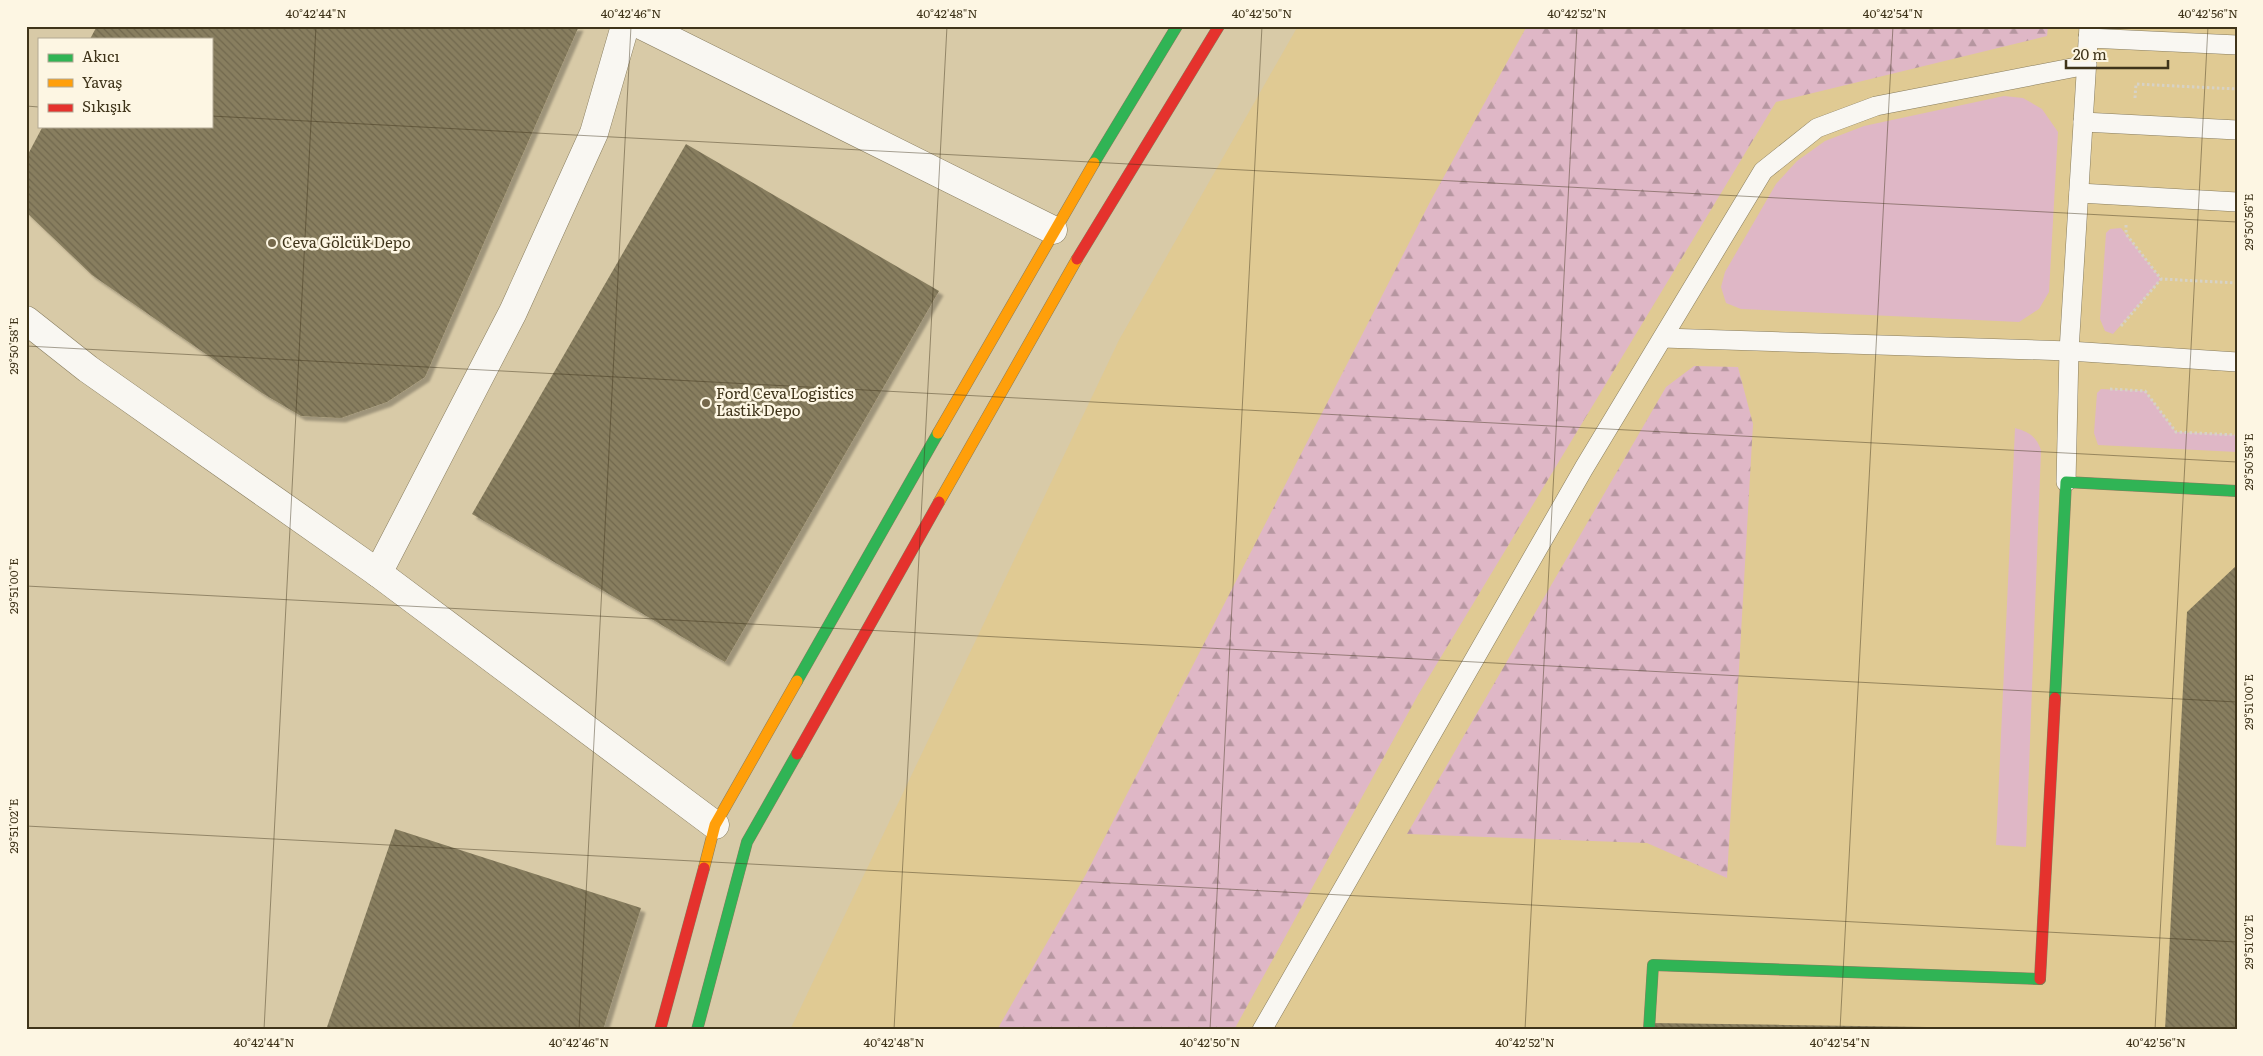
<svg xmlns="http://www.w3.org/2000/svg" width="2263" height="1056" font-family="Literata,serif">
<defs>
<pattern id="forest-firs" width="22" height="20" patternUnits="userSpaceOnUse" patternTransform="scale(1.25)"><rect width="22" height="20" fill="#dfb7c6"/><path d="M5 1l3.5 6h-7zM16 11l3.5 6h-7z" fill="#b696a0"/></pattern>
<pattern id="building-back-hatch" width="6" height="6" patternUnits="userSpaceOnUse" patternTransform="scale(1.25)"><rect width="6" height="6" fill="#887e5f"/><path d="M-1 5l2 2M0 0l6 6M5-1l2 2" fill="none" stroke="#71684e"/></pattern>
<filter id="shadow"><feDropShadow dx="4.5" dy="4.5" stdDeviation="1" flood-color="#0004"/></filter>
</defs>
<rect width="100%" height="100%" fill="#d8caa7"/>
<path fill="#e0ca93" d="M1298 26H2237V1030H790L1119 340Z"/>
<g fill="#dfb7c6">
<path d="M2004 96 2023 98 2042 109 2058 132 2049 292 2039 309 2019 322 1741 309 1726 303 1721 287 1725 272 1776 184 1797 161 1825 141 1864 126Z"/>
<path d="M2121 228 2161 279 2113 334 2105 331 2100 319 2106 233 2110 229Z"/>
<path d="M2101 389 2145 391 2176 432 2237 435V452L2098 445 2094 433 2097 393Z"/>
<path d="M2015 428C2029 432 2036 436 2041 450L2026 847 1996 845Z"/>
</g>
<g fill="url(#forest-firs)">
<path d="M1527 26H2048L2047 36 1776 102 1418 695 1234 1030H997L1085 876 1431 200Z"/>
<path d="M1694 366 1738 367 1753 424 1727 878 1647 843 1407 834 1666 387Z"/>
</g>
<g fill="url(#building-back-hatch)" filter="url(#shadow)">
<path d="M97 26H579L425 377 387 402 341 418 301 416 262 393 92 275 26 212V158L43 126H211V39H90Z"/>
<path d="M686 144 939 291 725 662 472 514Z"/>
<path d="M2237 565V1030H2165L2187 612Z"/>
<path d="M395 829 641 908 603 1030H326Z"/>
<path d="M1650 1023 1997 1028V1030H1649Z"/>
</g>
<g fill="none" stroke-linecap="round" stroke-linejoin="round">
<g stroke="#877c5e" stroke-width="20">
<g id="lane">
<path d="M2088 38 2237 45"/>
<path d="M2083 122 2237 130"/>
<path d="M2079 193 2237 202"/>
<path d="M1663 338 2069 351 2237 362"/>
<path d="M2066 482 2069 351 2089 26"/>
<path d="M1262 1030 1584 468 1763 171 1817 128 1876 106 2087 65"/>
</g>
</g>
<g stroke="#877c5e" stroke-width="29">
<g id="street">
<path d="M643 26 1053 230"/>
<path d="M26 320 88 369 378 573 715 825"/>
<path d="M378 573 513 312 594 133 625 26"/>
</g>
</g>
<g stroke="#877c5e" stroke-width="12">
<g id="fast">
<path d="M1094 163 1177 26"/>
<path d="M797 681 938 433"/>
<path d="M2055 698 2066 482 2237 491"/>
<path d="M697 1030 747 842 797 754"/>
<path d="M1649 1030 1653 965 2040 979"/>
</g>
</g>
<g stroke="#877c5e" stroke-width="12">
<g id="slow">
<path d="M938 433 1094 163"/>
<path d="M939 502 1077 259"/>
<path d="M704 868 715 825 797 681"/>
</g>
</g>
<g stroke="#877c5e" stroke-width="12">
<g id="jam">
<path d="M1077 259 1219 26"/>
<path d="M797 754 939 502"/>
<path d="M2040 979 2055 698"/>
<path d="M660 1030 704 868"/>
</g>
</g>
<g stroke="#d7d2c6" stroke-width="3" stroke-dasharray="2.5 2.5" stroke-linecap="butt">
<path d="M2135 98 2136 84 2237 89"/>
<path d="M2126 225V234L2161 279 2237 283"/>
<path d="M2121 326 2161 279"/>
<path d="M2110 389 2145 391 2176 432 2237 435"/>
</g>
<use href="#lane" stroke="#f9f7f2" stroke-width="19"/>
<use href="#street" stroke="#f9f7f2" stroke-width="28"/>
<use href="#fast" stroke="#30b455" stroke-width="11"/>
<use href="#slow" stroke="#ff9f0a" stroke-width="11"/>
<use href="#jam" stroke="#e5322d" stroke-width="11"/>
</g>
<path fill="none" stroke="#3f341a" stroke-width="1" stroke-opacity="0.45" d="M26 106 39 107M211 116 2237 222M26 346 2237 462M26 586 2237 702M26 826 2237 942M264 1030 316 26M579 1030 631 26M894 1030 947 26M1210 1030 1262 26M1525 1030 1577 26M1840 1030 1893 26M2155 1030 2208 26"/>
<g fill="#75684b" stroke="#fdf6e3" stroke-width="2">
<circle cx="272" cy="243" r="5"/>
<circle cx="706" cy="403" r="5"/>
</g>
<g text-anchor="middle" stroke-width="5" stroke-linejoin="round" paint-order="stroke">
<g font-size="15" fill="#3f341a" stroke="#fdf6e3" text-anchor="start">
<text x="282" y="248">Ceva Gölcük Depo</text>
<text x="716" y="399">Ford Ceva Logistics<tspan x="716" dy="17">Lastik Depo</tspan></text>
</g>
</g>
<rect width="2263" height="1056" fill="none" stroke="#fdf6e3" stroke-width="55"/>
<rect x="38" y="38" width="175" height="90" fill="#fdf6e3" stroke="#b1a893"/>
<rect x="48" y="54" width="25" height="8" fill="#30b455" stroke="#b1a893"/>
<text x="82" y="62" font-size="15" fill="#3f341a">Akıcı</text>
<rect x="48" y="79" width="25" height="8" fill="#ff9f0a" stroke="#b1a893"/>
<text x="82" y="88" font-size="15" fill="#3f341a">Yavaş</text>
<rect x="48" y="104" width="25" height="8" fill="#e5322d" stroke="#b1a893"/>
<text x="82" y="112" font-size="15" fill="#3f341a">Sıkışık</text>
<path d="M2066 60v8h102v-8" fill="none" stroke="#3f341a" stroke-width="2.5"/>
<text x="2073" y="60" font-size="15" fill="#3f341a" stroke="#fdf6e3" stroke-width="4" paint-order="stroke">20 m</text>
<rect x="28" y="28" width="2208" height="1000" fill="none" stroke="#3f341a" stroke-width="2"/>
<g font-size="12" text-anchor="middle" fill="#3f341a">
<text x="316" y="18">40°42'44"N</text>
<text x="631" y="18">40°42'46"N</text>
<text x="947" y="18">40°42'48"N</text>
<text x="1262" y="18">40°42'50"N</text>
<text x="1577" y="18">40°42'52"N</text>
<text x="1893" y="18">40°42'54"N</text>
<text x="2208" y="18">40°42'56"N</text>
<text transform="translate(2249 222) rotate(-90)" y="4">29°50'56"E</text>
<text transform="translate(14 346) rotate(-90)" y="4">29°50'58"E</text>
<text transform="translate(2249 462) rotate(-90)" y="4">29°50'58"E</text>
<text transform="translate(14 586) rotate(-90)" y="4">29°51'00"E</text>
<text transform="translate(2249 702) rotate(-90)" y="4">29°51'00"E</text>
<text transform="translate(14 826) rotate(-90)" y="4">29°51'02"E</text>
<text transform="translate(2249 942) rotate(-90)" y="4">29°51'02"E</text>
<text x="264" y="1047">40°42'44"N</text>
<text x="579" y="1047">40°42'46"N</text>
<text x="894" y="1047">40°42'48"N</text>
<text x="1210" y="1047">40°42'50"N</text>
<text x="1525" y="1047">40°42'52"N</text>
<text x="1840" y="1047">40°42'54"N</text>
<text x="2156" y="1047">40°42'56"N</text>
</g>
</svg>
